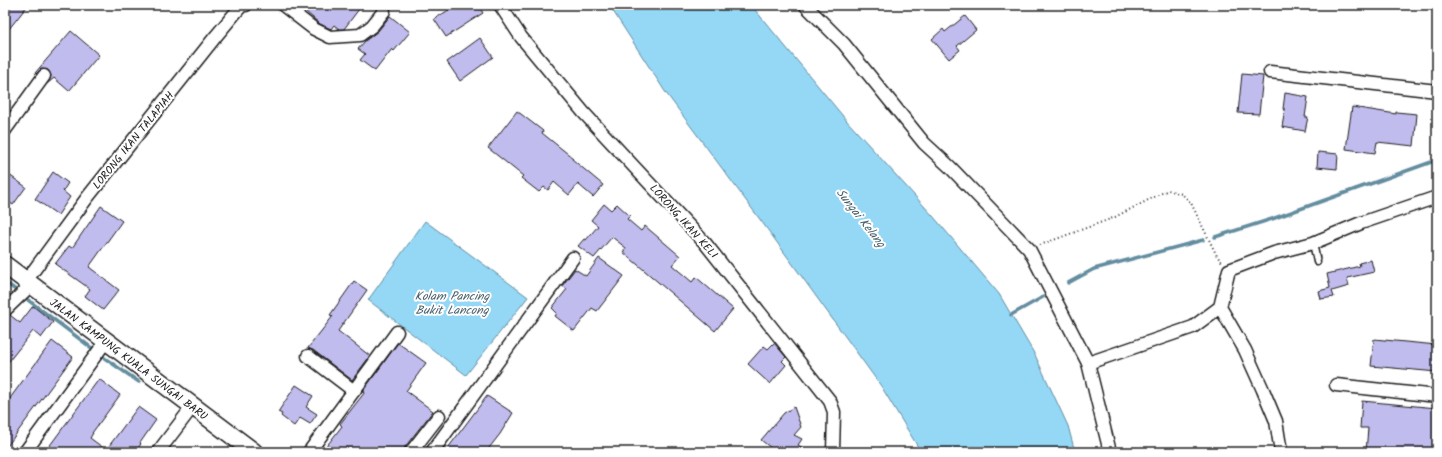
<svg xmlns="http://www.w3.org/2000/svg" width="1442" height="457" font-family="Kalam,sans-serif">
<rect width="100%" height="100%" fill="#fff"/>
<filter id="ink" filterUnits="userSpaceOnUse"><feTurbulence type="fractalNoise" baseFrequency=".025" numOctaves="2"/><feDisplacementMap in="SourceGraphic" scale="8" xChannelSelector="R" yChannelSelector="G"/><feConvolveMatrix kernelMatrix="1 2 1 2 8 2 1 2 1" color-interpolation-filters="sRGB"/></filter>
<g filter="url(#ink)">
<g fill="#94d8f6" stroke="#648d9f">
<path d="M609 5H751L847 121 933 216 999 294 1035 355 1068 426 1075 452H921L881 386 773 237 666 93Z"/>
<path d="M425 221 528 297 466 375 368 300Z"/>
</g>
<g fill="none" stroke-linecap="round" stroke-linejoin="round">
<g stroke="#648d9f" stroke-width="3.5">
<path d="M1215 237 1272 219 1437 160"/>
<path d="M5 282 17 291"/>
<path d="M1068 283 1094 269 1203 240"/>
<path d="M28 300 93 349"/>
<path d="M1011 315 1043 297"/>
<path d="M103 357 139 382"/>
<path d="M229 451 230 452"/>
</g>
</g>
<g fill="#c1bcee" stroke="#1c1c1c">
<path d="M5 5H28L5 34Z"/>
<path d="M298 5H362L344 29H339L334 25 331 29 320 24Z"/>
<path d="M457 5H478L483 13 446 37 434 19Z"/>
<path d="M390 16 410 32 394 51 392 49 375 71 360 60 365 54 358 49 365 41 378 31Z"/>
<path d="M965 16 976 30 957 46 960 50 949 59 932 39 943 29 945 32Z"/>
<path d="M71 31 99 55 69 91 54 78 47 84 51 76 48 70 41 69 36 74 35 73Z"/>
<path d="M480 38 493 57 460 81 447 62Z"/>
<path d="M1242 74 1263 76 1259 114 1238 113Z"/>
<path d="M1285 93 1308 97 1305 117H1308L1305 131 1282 127 1285 109H1283Z"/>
<path d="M1352 107 1396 114V112L1417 114 1414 146 1377 142 1375 153 1346 149Z"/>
<path d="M517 111 543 131 542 133 573 158 572 159 603 185 593 197 578 184 569 195 554 182 548 190 544 187 539 192 521 178 523 176 488 148Z"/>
<path d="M1318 152 1338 154 1337 169 1317 167Z"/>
<path d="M5 172 26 187 13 205 5 199Z"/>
<path d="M53 172 68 183 63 191 70 197 58 215 35 199Z"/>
<path d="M604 204 611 210 617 204 630 216 627 219 641 231 645 226 680 256 672 265 692 282 696 277 733 309 715 331 623 252 626 248 612 237 594 258 578 246 584 239 586 240 598 226 591 220Z"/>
<path d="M101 206 122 221 89 267 119 290 103 310 85 296 90 289 55 264 69 246 72 248Z"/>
<path d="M599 258 624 276 597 311 592 308 574 331 555 316 557 313 552 308 567 289 562 286 575 269 586 276Z"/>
<path d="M1371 260 1374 272 1347 278 1349 286 1332 291 1334 297 1321 299 1319 291 1330 288 1327 274 1360 266 1359 263Z"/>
<path d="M354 281 367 290 338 331 370 356 352 380 313 350 308 348 333 316 330 315Z"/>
<path d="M33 306 53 322 41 338 33 331 5 366V321L10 315 20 323Z"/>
<path d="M1374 339 1437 345V372L1371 366Z"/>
<path d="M52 341 73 357 5 449V405Z"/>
<path d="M398 343 426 363 406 391 433 411 401 452H322L342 426 340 424 365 392 363 391Z"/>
<path d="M774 343 786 357 782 361 786 365 770 384 748 364 764 346 768 349Z"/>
<path d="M99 379 120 395 92 433H93L90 438 106 450 138 407 156 420 140 443 141 444 135 452H45Z"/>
<path d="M296 385 313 396 306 407 317 414 310 424 300 418 294 426 281 416 282 414 278 412Z"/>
<path d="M487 396 513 413 500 434 486 452H445Z"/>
<path d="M1362 401 1437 408V452H1366L1368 428H1360Z"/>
<path d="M794 407 801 427 794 435 802 439 798 445 810 452H789L783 448 780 452H776L761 440 784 413Z"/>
</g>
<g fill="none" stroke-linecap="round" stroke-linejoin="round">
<g stroke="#1c1c1c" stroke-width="9">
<path id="lane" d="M1313 243 1317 262"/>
</g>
<g stroke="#1c1c1c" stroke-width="15">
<g id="street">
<path d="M283 5 314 29 330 37 360 35 372 26 384 11"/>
<path d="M500 5 521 37 584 113 705 243 830 401 834 412 833 452"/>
<path d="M805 5 844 44 924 143 950 167 1029 249 1088 363 1110 452"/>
<path d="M1270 72 1437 91"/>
<path d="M5 130 44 76"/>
<path d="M26 281 87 198 216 36 242 5H246"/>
<path d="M1220 307 1245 350 1263 390 1276 421 1281 452"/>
<path d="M5 310 31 285"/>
<path d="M308 356 354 391"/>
<path d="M1088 363 1193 327 1220 307 1229 270 1274 253 1313 243 1361 223 1437 197"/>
<path d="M1336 385 1437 396"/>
<path d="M25 452 106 341"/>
<path d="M158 452 193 406"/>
<path d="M309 452 397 332"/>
<path d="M411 452 439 416"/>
<path d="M432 452 573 258"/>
</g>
</g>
<g stroke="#1c1c1c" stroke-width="20">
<path id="secondary" d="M5 265 254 452"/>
</g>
<path stroke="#1c1c1c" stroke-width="2" stroke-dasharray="1 3" stroke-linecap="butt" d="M1040 245 1113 218 1168 190 1182 194 1191 203 1217 256 1222 262"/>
<use href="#lane" stroke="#fff" stroke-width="6"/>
<use href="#street" stroke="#fff" stroke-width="12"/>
<use href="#secondary" stroke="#fff" stroke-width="17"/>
</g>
</g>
<g text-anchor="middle" stroke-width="4" stroke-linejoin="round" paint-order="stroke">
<g font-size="11" fill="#1c1c1c" stroke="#fff">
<text transform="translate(133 140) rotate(-51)" y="4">LORONG IKAN TALAPIAH</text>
<text transform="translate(684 221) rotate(48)" y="4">LORONG IKAN KELI</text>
<text transform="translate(129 359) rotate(37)" y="4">JALAN KAMPUNG KUALA SUNGAI BARU</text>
</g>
<g font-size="12" font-style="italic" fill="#465e68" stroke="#fff">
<text transform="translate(861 218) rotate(52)" y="4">Sungai Kelang</text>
<text x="452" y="300">Kolam Pancing<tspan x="452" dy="14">Bukit Lancong</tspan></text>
</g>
</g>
<rect width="1442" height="457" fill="none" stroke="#fff" stroke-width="20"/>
<rect x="10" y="10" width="1422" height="437" fill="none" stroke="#1c1c1c" stroke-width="1.5" filter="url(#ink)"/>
</svg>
